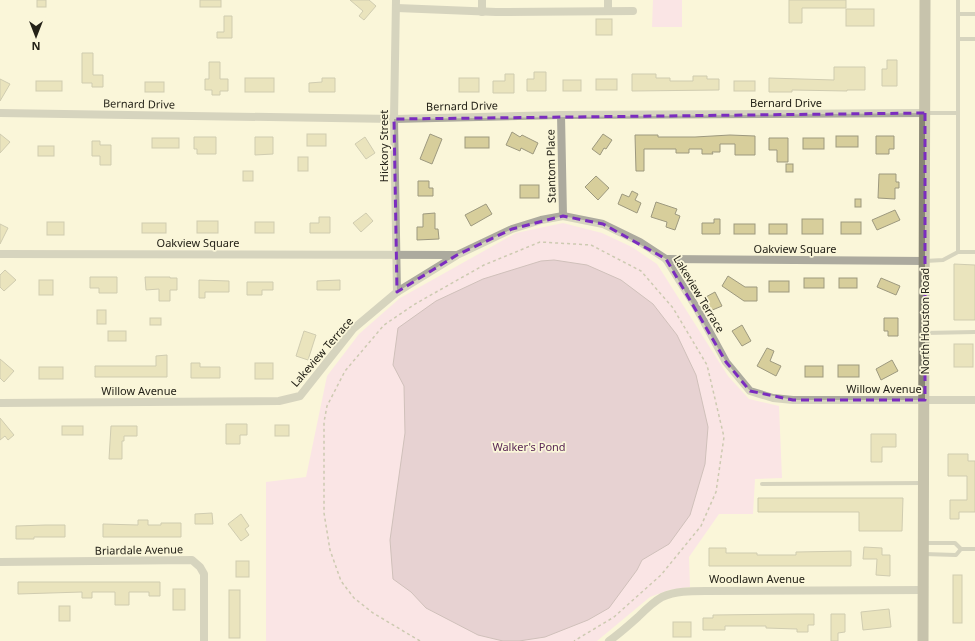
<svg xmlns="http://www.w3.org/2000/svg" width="975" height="641" font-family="'Noto Sans',sans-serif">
<rect width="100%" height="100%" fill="#faf6d9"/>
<g fill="#fad1f4">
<path d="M653 0H682V27H652Z"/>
<path d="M563 223 602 233 632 247 657 264 728 376 749 399 779 406 782 478 755 479 753 514H719L689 557 690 587 669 590 650 597 597 641H266V482L306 477 327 376 359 334 400 298 516 233Z"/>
</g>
<path fill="#d1a7cb" stroke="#9d7f95" d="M554 260 587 265 621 280 653 304 677 335 696 375 708 427 705 464 690 515 669 544 642 560 637 570 609 608 588 620 545 637 519 641H503L478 635 426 608 411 592 393 579 390 540 405 433 404 386 393 365 398 328 436 301 483 279 541 261Z"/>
<g fill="#d7ce9b" stroke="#9d997f">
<rect x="37" y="0" width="9" height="7"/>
<rect x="200" y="0" width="21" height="7"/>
<path d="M350 0H369L376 6 364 20 359 16 363 11Z"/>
<path d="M789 0H846V8H802V23H789Z"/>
<rect x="846" y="9" width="28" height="17"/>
<path d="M224 16H232V38H217V32H224Z"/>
<rect x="596" y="19" width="16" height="16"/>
<path d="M82 53H93V75H103V87H92V83H82Z"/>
<path d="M887 60H897V86H882V69H887Z"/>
<path d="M209 62H220V79H228V91H220V95H212V90H205V79H209Z"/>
<path d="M834 67H865V90H847V91L792 90V92H769V78L834 80Z"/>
<path d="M534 72H546V91H527V79H534Z"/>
<path d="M505 74H514V93H493V81H505Z"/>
<path d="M632 74H656V78H670V81H693V76H707V79H719V90L632 91Z"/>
<rect x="245" y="78" width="29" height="14"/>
<path d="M322 78H335V92H309V83L322 82Z"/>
<rect x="459" y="78" width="20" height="14"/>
<path d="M0 79 10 84 0 101Z"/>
<rect x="596" y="79" width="21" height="11"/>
<rect x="563" y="80" width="18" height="11"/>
<rect x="36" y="81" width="26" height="10"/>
<rect x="734" y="81" width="21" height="10"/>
<rect x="145" y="82" width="19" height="10"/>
<path d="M512 132 520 137 522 135 538 143 533 154 521 148 520 151 506 145Z"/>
<path d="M0 134 10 142 0 153Z"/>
<rect x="307" y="134" width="19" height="12"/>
<path d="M430 134 442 139 432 164 420 159Z"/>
<path d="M603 134 612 140 606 149 604 148 600 155 592 149Z"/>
<path d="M635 135H658V137H695L730 135 755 136V155H735V144H720V152H712L713 154H702V149H689V153H676V149H644V171H636Z"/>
<rect x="836" y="136" width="22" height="11"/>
<path d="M876 136H894V149H889V154H876Z"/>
<path d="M194 137H216V154H197V149H194Z"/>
<path d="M255 137H273V154L255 155Z"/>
<path d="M365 137 375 153 366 159 355 144Z"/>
<rect x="465" y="137" width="24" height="11"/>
<rect x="152" y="138" width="27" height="10"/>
<path d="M769 138H788V162H777V150H769Z"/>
<rect x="803" y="138" width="21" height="11"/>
<path d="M92 141H100V145H111V165H100V156H92Z"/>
<rect x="38" y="146" width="16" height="10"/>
<rect x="298" y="157" width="10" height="14"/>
<rect x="786" y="164" width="7" height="8"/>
<rect x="243" y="171" width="10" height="10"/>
<path d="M879 174H896V182H899V188H895V199L878 198Z"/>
<path d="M596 176 609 188 598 200 585 187Z"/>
<path d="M418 181H429V188H433V196H418Z"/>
<rect x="520" y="185" width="19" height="13"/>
<path d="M632 191 638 194 635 200 641 203 637 213 618 204 622 194 629 197Z"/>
<rect x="855" y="199" width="6" height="8"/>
<path d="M656 202 677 209 675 214 680 216 675 230 666 227 667 222 651 217Z"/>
<path d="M486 204 492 214 471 226 465 215Z"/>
<path d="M895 210 900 220 877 230 872 220Z"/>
<path d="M366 213 373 221 361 232 353 223Z"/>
<path d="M435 213V229H438L439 239 417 240V227H423V214Z"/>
<path d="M319 217H330V233H310V223H319Z"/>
<path d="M714 219H720V234H702V223H714Z"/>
<rect x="802" y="219" width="21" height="15"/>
<rect x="197" y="221" width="21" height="12"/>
<rect x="47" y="222" width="17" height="13"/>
<rect x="255" y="222" width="19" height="11"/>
<rect x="841" y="222" width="20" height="12"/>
<rect x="142" y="223" width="24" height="10"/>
<path d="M0 224 8 228 0 244Z"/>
<rect x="734" y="224" width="21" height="10"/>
<rect x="769" y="224" width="18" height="10"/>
<path d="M954 264 975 265V320H954Z"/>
<path d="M5 270 16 280 4 291 0 287V275Z"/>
<path d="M728 276 745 287H757V301H744L722 286Z"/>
<path d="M90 277H117V293H99V288H90Z"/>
<path d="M145 277H170V278H177V290H170V301H159V289L146 290Z"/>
<rect x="804" y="278" width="20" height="10"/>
<rect x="839" y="278" width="18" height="10"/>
<path d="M881 278 900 286 896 295 877 287Z"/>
<rect x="39" y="280" width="14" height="15"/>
<path d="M199 280 229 281V292H205V298H199Z"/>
<path d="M340 280V290H317V281Z"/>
<rect x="769" y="281" width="20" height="11"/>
<path d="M247 282H273V290H262V295H247Z"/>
<path d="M715 292 722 306 710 311 704 298Z"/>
<rect x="97" y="310" width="9" height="14"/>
<rect x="150" y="318" width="11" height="7"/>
<path d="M884 318H898V336H888V331H884Z"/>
<path d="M742 325 751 341 742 346 732 331Z"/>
<rect x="108" y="331" width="18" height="10"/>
<path d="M304 331 316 335 308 360 296 356Z"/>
<rect x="954" y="344" width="19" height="23"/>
<path d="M767 348 774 351 770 361 781 366 776 376 757 366Z"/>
<path d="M167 355V377H95V366H156V356Z"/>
<path d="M0 359 14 371 4 382 0 378Z"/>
<path d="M892 360 898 371 881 380 876 369Z"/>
<path d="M191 363H200V367H220V378H191Z"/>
<rect x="255" y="363" width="18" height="16"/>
<rect x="838" y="365" width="21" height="12"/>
<rect x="805" y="366" width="18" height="11"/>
<rect x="39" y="367" width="24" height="12"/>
<path d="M0 418 14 435 8 440 5 436 0 440Z"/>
<path d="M226 424H247V435H240V444H226Z"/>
<rect x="275" y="425" width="14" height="11"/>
<rect x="62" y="426" width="21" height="9"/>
<path d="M111 426H137V436H124V441H122V459H109Z"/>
<path d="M871 434H896V447H882V462H871Z"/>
<path d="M948 454H968V461H975V512H959V519H950V500H967V476H948Z"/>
<path d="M758 498H903L902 531H859V512H758Z"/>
<path d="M212 513 213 524H195V514Z"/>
<path d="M241 514 249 526 245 529 249 535 241 541 228 524Z"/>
<path d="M138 520H148V525H161V523H181V537H103V524L138 525Z"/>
<path d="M45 525H65V537H34V539H16V526Z"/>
<path d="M864 547 882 548V555H890V576L876 575 877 559H863Z"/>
<path d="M709 548H726V553H757V555H796V552L851 551V566H709Z"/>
<rect x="236" y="561" width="13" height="16"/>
<rect x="953" y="575" width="9" height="48"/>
<path d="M18 582H160V596H149V592H129V605H115V592H92V598H82V592L18 594Z"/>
<rect x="173" y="589" width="12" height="21"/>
<rect x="229" y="590" width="11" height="48"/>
<rect x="59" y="606" width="11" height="15"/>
<path d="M889 609 891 627 863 630 861 612Z"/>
<path d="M797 614H814V625H808V632H797V629L766 628V626H725V630H703V618H713V615Z"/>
<path d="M831 614H845V632L838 633V641H831Z"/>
<rect x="673" y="622" width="18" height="15"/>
</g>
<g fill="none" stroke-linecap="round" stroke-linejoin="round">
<path stroke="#979480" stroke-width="1.5" stroke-dasharray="3 3" stroke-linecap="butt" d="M420 641 373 613 354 598 341 581 330 550 324 513V422L327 406 345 371 384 325 415 304 484 265 540 242 591 245 641 271 673 308 707 365 724 437 716 492 701 526 661 575 614 617 574 641"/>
<g stroke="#acaa9e" stroke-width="4">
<path d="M958 0V252H975"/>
<path d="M958 14H975"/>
<path d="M958 39H975"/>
<path d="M925 113H958"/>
<path d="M925 261 943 260 958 252"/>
<path d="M925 333 975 332"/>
<path d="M762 484 923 483"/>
<path d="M961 549H975"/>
<path d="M924 554 956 555 961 549 955 543H924"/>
</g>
<g stroke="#acaa9e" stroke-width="8">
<path d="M396 0 394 119 397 292"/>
<path d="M482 0V12"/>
<path d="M397 8 496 12 633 11"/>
<path d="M608 11V0"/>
<path d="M0 113 394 119 561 115 925 113"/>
<path d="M561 115 563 216"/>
<path d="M0 254 456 255"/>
<path d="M666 259 925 261"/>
<path d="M0 403 279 401 300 396 353 329 397 292 457 255 512 229 541 220 563 216 603 224 640 242 666 259 696 307 726 362 750 391 773 398 793 400H975"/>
<path d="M0 562 192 560 200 567 204 574V641"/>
<path d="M609 641C619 634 628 626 638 617 645 610 653 602 662 597 676 591 690 591 705 591L923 590"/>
</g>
<path stroke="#898675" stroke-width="11" d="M923 641 925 0"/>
</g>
<path d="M0 0H975V641H0ZM925 113V400H793L750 391 726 362 666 259 603 224 563 216 512 229 457 255 397 292 394 119Z" fill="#faf6d9" fill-opacity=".55" fill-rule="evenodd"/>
<path fill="none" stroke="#7b2cbf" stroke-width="3" stroke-dasharray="8 5" stroke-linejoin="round" d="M925 113V400H793L750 391 726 362 666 259 603 224 563 216 512 229 457 255 397 292 394 119Z"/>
<g text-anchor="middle" stroke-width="3.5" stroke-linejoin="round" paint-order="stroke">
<g font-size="11" fill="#242218" stroke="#faf6d9">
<text x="786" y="107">Bernard Drive</text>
<text transform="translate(139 104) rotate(1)" y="4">Bernard Drive</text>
<text transform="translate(462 106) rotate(-1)" y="4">Bernard Drive</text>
<text transform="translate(384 146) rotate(-90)" y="4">Hickory Street</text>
<text transform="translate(551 166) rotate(-91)" y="4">Stantom Place</text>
<text x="198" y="247">Oakview Square</text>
<text x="795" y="253">Oakview Square</text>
<text transform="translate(699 294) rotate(59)" y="4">Lakeview Terrace</text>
<text transform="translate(925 321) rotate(-90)" y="4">North Houston Road</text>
<text transform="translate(322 352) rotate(-49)" y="4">Lakeview Terrace</text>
<text x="884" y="393">Willow Avenue</text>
<text x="139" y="395">Willow Avenue</text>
<text transform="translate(139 550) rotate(-1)" y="4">Briardale Avenue</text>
<text x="757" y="583">Woodlawn Avenue</text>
</g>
<g font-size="11" fill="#592755" stroke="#faf6d9">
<text x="529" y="451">Walker's Pond</text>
</g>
</g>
<g transform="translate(36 36) rotate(180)" stroke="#faf6d9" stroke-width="3" paint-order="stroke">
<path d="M0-3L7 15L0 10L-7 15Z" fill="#242218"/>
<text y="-6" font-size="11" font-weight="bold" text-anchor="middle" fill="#242218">N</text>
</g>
</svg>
